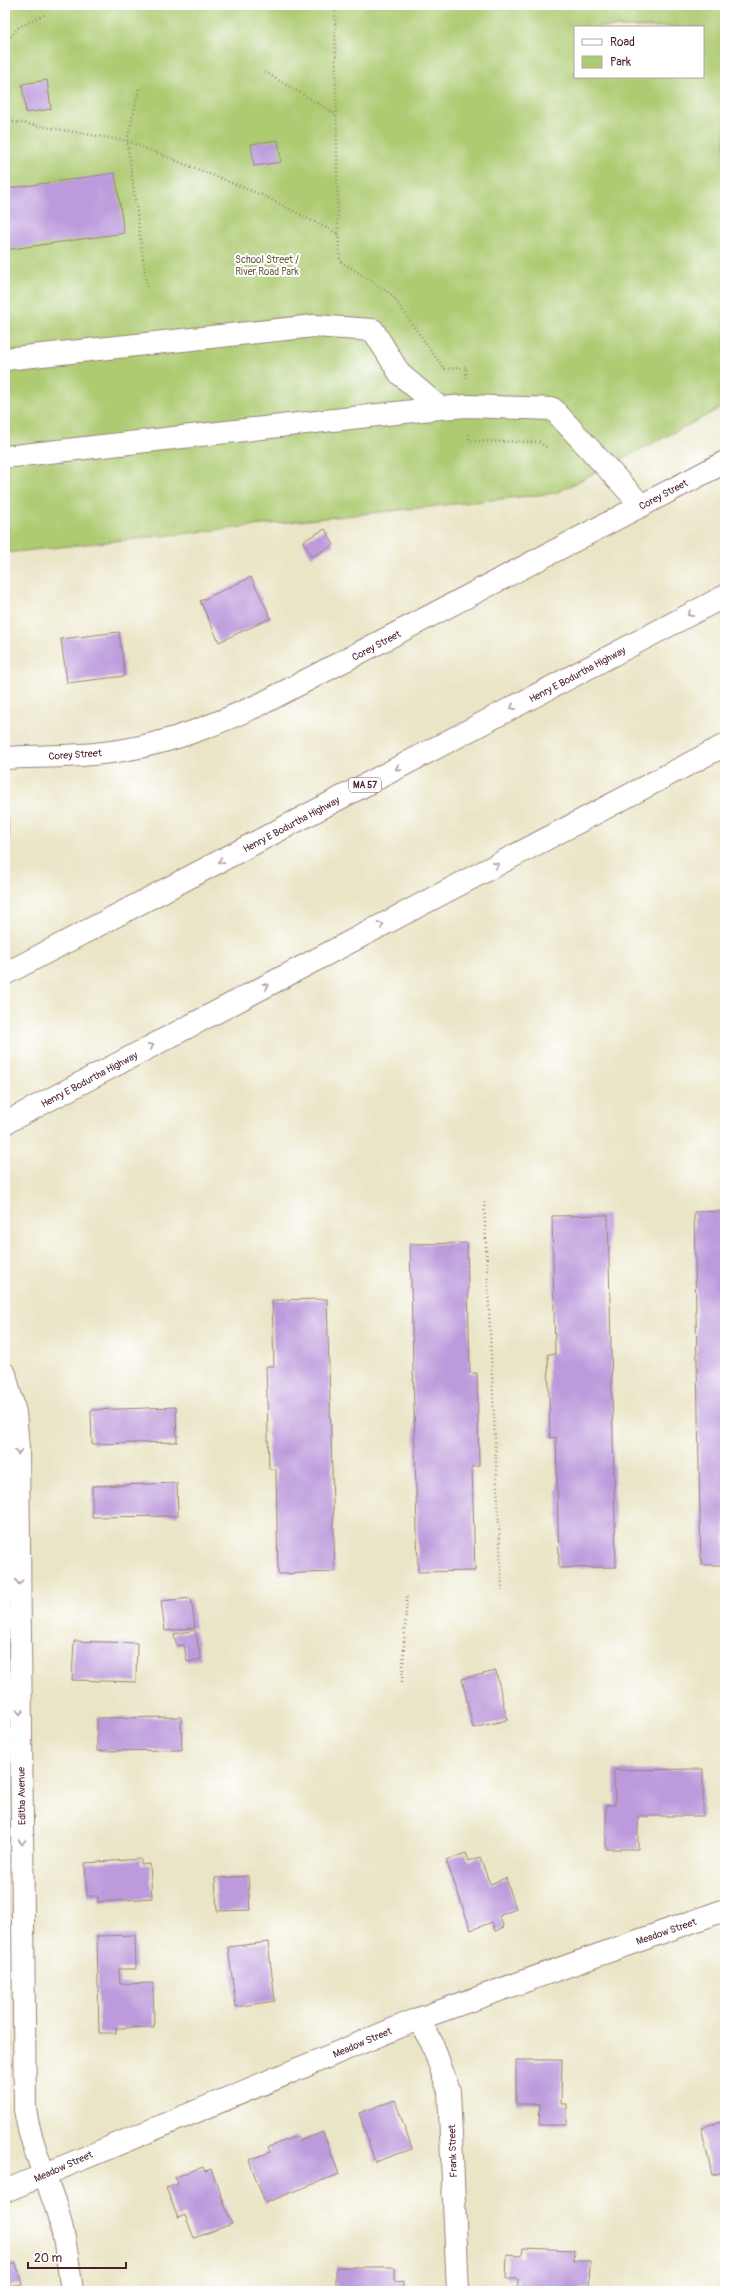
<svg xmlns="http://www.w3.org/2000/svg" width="730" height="2296" font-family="Pangolin,sans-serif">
<rect width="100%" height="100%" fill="#fff"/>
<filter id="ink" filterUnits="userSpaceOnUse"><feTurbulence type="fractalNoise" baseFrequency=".025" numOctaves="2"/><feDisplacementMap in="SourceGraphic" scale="8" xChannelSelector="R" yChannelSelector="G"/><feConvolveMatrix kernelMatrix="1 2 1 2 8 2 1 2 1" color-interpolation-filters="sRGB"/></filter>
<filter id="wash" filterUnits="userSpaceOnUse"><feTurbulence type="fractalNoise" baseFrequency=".012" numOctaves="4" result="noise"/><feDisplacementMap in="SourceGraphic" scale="16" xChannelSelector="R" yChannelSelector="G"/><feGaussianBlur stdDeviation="0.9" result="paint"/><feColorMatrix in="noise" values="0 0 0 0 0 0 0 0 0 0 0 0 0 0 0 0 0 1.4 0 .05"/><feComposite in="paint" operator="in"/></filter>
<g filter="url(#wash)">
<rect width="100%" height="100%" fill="#eae5c6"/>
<path fill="#aecb72" stroke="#7c754e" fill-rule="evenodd" d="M5 5H725V406L556 493 5 553ZM575 27H703V77H575Z"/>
<g id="blocks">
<g fill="#bc9adb">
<path d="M47 80 51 109 26 113 22 84Z"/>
<path d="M278 140 281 162 254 166 251 144Z"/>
<path d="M115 173 124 233 5 250V189Z"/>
<path d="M325 529 334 545 311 557 303 541Z"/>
<path d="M251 577 271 618 219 642 200 601Z"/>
<path d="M119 632 125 676 67 683 61 639Z"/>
<path d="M5 819H8L9 860H5Z"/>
<path d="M725 1211V1565H701L694 1212Z"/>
<path d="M608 1215 616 1567 559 1568 556 1437 550 1438 548 1354H555L552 1216Z"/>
<path d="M467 1243 470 1373H477L479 1466H472L475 1571 418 1572 410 1244Z"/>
<path d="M327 1299 335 1572 278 1574 276 1469H269L266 1366H274L272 1300Z"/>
<path d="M176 1407 177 1442 92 1444 91 1410Z"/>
<path d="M177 1483 178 1516 92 1517V1486Z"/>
<path d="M191 1598 195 1628 165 1631 161 1601Z"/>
<path d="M195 1630 201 1659 187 1662 184 1645 177 1646 174 1634Z"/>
<path d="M74 1641 137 1643 136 1682 72 1680Z"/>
<path d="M496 1671 507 1720 473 1728 462 1679Z"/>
<path d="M181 1717 182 1750 97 1751V1718Z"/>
<path d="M703 1769V1816H638V1849H606V1805H615L614 1770Z"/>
<path d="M466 1853 469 1861 480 1857 490 1884 506 1878 516 1909 499 1916 504 1927 495 1931 492 1922 471 1930 446 1860Z"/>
<path d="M141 1859V1865L150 1864 152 1898 98 1902V1896H87L85 1863Z"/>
<path d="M248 1876 250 1910 217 1911 215 1878Z"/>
<path d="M135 1935 136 1969H119L120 1984 153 1983 154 2027 116 2028V2033H99L97 1936Z"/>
<path d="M268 1942 275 2001 236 2007 228 1947Z"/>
<path d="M516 2060H562L561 2104H567V2125H539L540 2104H516Z"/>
<path d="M395 2100 412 2149 375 2162 359 2113Z"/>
<path d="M725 2121V2172L712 2175 701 2127Z"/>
<path d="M323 2132 339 2174 265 2203 249 2160 270 2152 268 2147 297 2136 299 2141Z"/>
<path d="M203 2167 205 2171 211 2169 232 2224 194 2238 185 2215 178 2218 166 2188 178 2184 175 2177Z"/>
<path d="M523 2248 575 2250 574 2261H590L589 2288H574V2291L518 2289V2279H506L507 2255 522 2256Z"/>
<path d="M16 2263 22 2284 11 2286 13 2291H5V2266Z"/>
<path d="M336 2267H395V2282L403 2281V2291H336Z"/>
</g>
</g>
</g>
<g filter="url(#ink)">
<use href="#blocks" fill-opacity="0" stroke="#9a8278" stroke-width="1"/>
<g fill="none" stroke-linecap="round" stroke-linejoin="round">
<g stroke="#9a8278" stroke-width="24">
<g id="minor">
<path d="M5 359 314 326 373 330 400 374 440 408"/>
<path d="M5 457 440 408 468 406 553 409 642 506"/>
<path d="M5 758C45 756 85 757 124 750 173 742 219 723 263 703L725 462"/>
<path d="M15 1413 18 1448 25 2109C30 2143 45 2174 56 2207 65 2235 68 2263 72 2291"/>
<path d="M418 2019 432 2043 449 2091 458 2291"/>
<path d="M5 2191 418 2019 725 1910"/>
</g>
</g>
<g stroke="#9a8278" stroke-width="24">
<g id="highway">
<path d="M5 974 725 596"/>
<path d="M5 1123 725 745"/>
<path d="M5 1374 15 1413"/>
</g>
</g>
<g stroke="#9a8278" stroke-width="2.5" stroke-dasharray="1 3" stroke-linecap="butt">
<path d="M5 43 19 27 46 14"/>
<path d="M265 72 337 115"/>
<path d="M139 89 127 141 147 287"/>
<path d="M5 123 16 122 127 141 262 195 338 234 335 5"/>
<path d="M338 234 340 261 391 294 444 369 466 367V378"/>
<path d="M469 434 470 441 539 442 548 448"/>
<path d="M484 1202 502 1590"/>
<path d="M402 1682 407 1594"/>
</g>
<use href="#minor" stroke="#fff" stroke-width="22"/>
<use href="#highway" stroke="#fff" stroke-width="22"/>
</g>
<defs><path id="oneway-chevron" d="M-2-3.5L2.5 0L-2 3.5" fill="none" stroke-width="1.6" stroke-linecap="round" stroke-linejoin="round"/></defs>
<g stroke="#ae9aa0">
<use href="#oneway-chevron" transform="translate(690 614) rotate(152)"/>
<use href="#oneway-chevron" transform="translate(513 707) rotate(152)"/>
<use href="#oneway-chevron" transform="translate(398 768) rotate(152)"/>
<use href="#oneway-chevron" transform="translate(221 861) rotate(152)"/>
<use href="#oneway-chevron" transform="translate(496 865) rotate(-28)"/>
<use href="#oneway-chevron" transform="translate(381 925) rotate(-28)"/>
<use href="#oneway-chevron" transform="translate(266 986) rotate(-28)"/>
<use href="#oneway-chevron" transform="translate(151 1046) rotate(-28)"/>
<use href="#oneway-chevron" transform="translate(18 1452) rotate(88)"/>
<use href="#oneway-chevron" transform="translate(19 1582) rotate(90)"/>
<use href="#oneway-chevron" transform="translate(20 1712) rotate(89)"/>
<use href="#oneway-chevron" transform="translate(22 1842) rotate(89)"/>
</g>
</g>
<g text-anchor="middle" stroke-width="4" stroke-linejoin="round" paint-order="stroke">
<rect fill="#fff" stroke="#80626b" stroke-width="1" x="349" y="778" width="32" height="14" rx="3"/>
<g font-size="9" font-weight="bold" fill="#4a1f2b">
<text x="365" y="788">MA 57</text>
</g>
<g font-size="10" fill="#6d5b44" stroke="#fff">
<text x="267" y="263">School Street /<tspan x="267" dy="12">River Road Park</tspan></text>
</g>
<g font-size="10" fill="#4a1f2b" stroke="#fff">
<text transform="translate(663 494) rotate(-28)" y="4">Corey Street</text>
<text transform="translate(376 645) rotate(-28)" y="4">Corey Street</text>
<text transform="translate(577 674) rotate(-28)" y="4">Henry E Bodurtha Highway</text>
<text transform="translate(75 754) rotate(-4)" y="4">Corey Street</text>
<text transform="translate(291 824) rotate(-28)" y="4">Henry E Bodurtha Highway</text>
<text transform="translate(89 1079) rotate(-28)" y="4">Henry E Bodurtha Highway</text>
<text transform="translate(21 1796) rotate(-91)" y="4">Editha Avenue</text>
<text transform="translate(666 1931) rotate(-19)" y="4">Meadow Street</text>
<text transform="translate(362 2042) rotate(-23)" y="4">Meadow Street</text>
<text transform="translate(452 2151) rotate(-92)" y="4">Frank Street</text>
<text transform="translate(63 2166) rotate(-24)" y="4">Meadow Street</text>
</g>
</g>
<rect width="730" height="2296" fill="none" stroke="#fff" stroke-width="20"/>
<rect x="574" y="26" width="130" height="52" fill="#ffffff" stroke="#b7a5aa"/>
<rect x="582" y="39" width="20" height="6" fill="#ffffff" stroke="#b7a5aa"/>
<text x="610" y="46" font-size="12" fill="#4a1f2b">Road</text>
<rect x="582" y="56" width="20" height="12" fill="#aecb72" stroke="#b7a5aa"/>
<text x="610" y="66" font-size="12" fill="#4a1f2b">Park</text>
<path d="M28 2262v6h98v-6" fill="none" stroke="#4a1f2b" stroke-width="2"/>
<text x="34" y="2262" font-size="12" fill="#4a1f2b" stroke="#ffffff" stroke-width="3" paint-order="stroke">20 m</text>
</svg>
